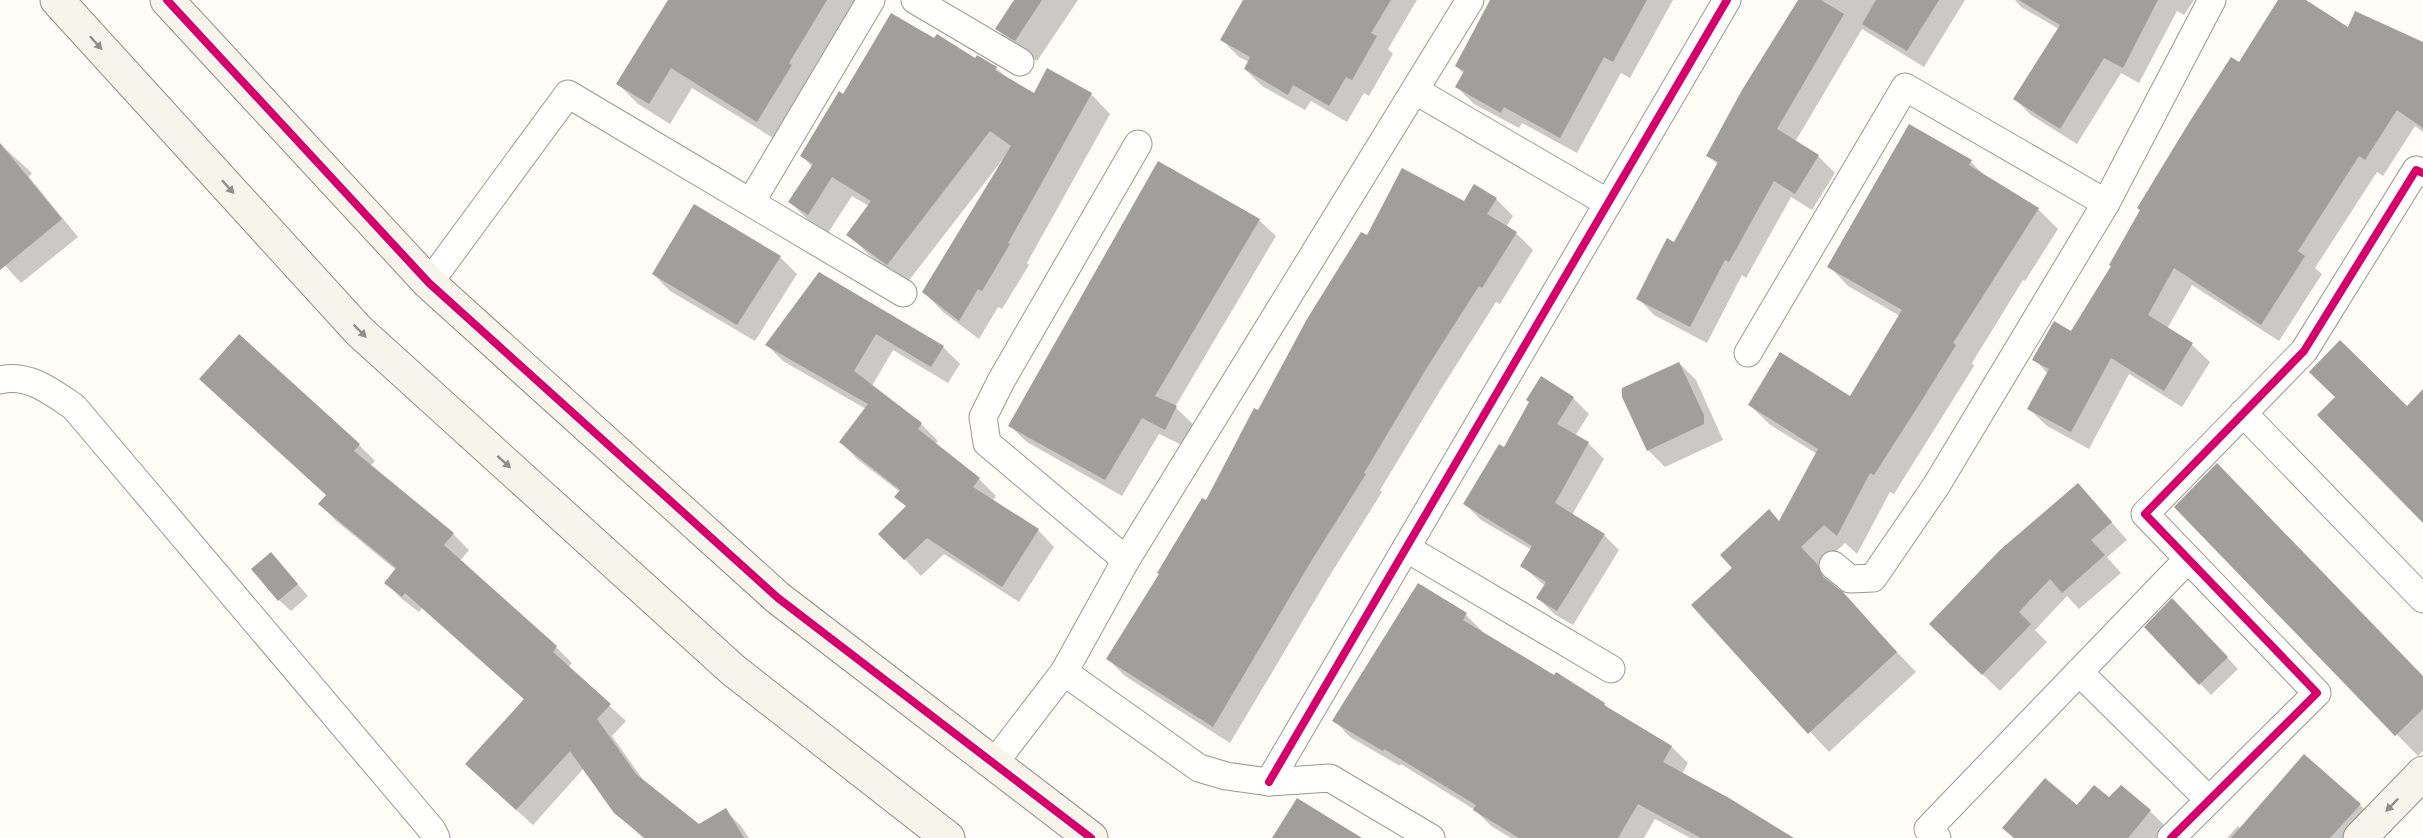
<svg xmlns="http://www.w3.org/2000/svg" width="2423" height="838" font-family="'PT Serif',serif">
<rect width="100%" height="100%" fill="#fdfcf7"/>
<g fill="#0003">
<path d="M669 0H860L778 141 692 88 670 124 638 104 618 84Z"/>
<path d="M1016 0H1078L1037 61 1018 50 997 29Z"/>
<path d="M1245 0H1417L1388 49 1393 54 1369 96 1364 93 1347 122 1311 101 1305 110 1262 86 1245 69 1249 62 1239 57 1222 40Z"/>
<path d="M1501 0H1673L1630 78 1621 73 1577 153 1522 123 1519 128 1474 104 1457 87 1464 74 1456 66Z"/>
<path d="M1800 0H1965L1924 67 1862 29 1795 142 1818 156 1835 173 1812 210 1791 197 1746 278 1742 275 1707 343 1654 315 1638 298 1674 244 1718 165 1708 155Z"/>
<path d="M2015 0H2194L2184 15 2177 11 2139 83 2121 73 2077 144 2031 115 2015 99 2059 29 2021 7Z"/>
<path d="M2279 0H2303L2348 29 2423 44V132L2415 126 2383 176 2377 172 2315 268 2322 274 2279 341 2192 285 2167 329 2192 345 2210 362 2182 407 2129 374 2089 449 2047 426 2029 409 2048 374 2034 359 2072 333Z"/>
<path d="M934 40 996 68 1007 78 1034 95 1091 94 1110 114 1027 263 1029 265 1002 309 998 307 979 339 943 312 924 292 1005 160 1003 159 907 283 868 254 848 234 869 206 852 196 828 233 809 221 790 202 812 167 802 156 844 96Z"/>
<path d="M0 144 32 173 29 177 78 237 21 283 0 260Z"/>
<path d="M1971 162 1986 177 2038 209 2058 229 2025 281 2023 280 1972 363 1974 366 1894 494 1890 492 1857 554 1845 543 1820 567 1839 591 1916 672 1829 752 1693 605 1780 523 1817 454 1769 424 1750 405 1851 398 1900 316 1848 286 1829 266Z"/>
<path d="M1475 186 1496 199 1513 216 1506 227 1516 233 1533 250 1500 304 1496 302 1443 386 1380 490 1382 492 1327 580 1230 743 1125 676 1108 659 1207 502 1259 412 1367 237 1464 203Z"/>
<path d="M694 206 780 257 797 274 755 341 670 291 653 274Z"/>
<path d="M1259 220 1276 236 1175 407 1193 424 1182 445 1159 434 1122 496 1027 442 1010 426Z"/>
<path d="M819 274 943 347 960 364 948 383 893 350 872 386 921 424 938 441 935 444 979 479 996 496 992 501 1038 530 1054 547 1019 602 944 554 921 576 880 534 907 507 896 497 900 492 857 459 841 442 866 409 783 361 767 345Z"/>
<path d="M1679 363 1696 380 1723 440 1665 467 1648 450 1621 390Z"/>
<path d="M217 395 359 445 375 461 370 466 453 534 469 550 460 561 556 647 572 663 568 668 626 721 612 736 646 784 699 826 725 810 741 826 749 838H643L615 812 584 768 533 825 483 780 525 700 422 608 419 612 402 599 386 583 396 570 335 520 320 504 327 495Z"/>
<path d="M1573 398 1589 414 1575 436 1588 443 1604 459 1572 515 1604 535 1619 550 1573 625 1554 614 1538 598 1545 586 1522 566 1532 550 1481 520 1465 504 1505 449Z"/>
<path d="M2094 502 2127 540 2107 557 2121 573 2079 609 2067 596 2035 630 2047 642 2000 691 1948 641Z"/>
<path d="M2176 507 2423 677V751L2418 756Z"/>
<path d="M271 554 308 596 291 611 279 600Z"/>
<path d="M2184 611 2238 669 2211 695 2146 627Z"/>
<path d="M1466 615 1482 631 1481 633 1604 704 1610 710 1672 747 1688 763 1682 774 1792 838H1690L1655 819 1644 838H1511L1491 826 1475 810 1401 764 1400 766 1350 737 1334 720Z"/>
<path d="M2360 805 2379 824 2366 838H2227L2238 826 2241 829Z"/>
<path d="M2077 807 2150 811 2167 828 2159 838H2014Z"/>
</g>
<g fill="#a19f9c">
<path d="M668 0H827L789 63 792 65 757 122 671 68 649 104 616 84Z"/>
<path d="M1014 0H1042L1015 41 995 29Z"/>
<path d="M1243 0H1391L1371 33 1377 36 1352 80 1346 77 1329 106 1293 85 1288 95 1244 69 1250 57 1220 40Z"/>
<path d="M1490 0H1647L1613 62 1604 57 1560 138 1504 107 1501 113 1455 87 1464 71 1455 66Z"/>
<path d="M1798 0H1821L1844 14 1777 129 1819 155 1795 194 1774 181 1729 262 1725 260 1690 327 1636 299 1667 238 1674 242 1718 162 1706 156 1742 90Z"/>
<path d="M1876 0H1939L1907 51 1862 24Z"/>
<path d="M2019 0H2158L2123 68 2104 58 2060 129 2013 99 2060 25Z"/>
<path d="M2278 0H2306L2348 27 2355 11 2423 42V128L2397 110 2365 160 2359 156 2298 251 2305 256 2261 325 2174 268 2148 315 2193 343 2164 391 2111 358 2071 432 2027 409 2049 369 2032 360 2054 321 2071 331 2111 266 2109 265 2140 210 2137 208 2190 121 2231 57 2239 62Z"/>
<path d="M891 13 934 38 937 34 975 58 977 55 997 67 995 70 1034 93 1047 68 1092 93 1008 243 1010 244 982 291 978 289 959 321 922 292 1011 146 990 131 887 265 846 235 871 201 832 177 808 215 788 202 813 164 800 156 839 91 843 94Z"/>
<path d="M1909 124 1972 160 1969 165 2039 208 1953 343 1956 345 1922 400 1874 475 1870 473 1837 536 1824 525 1801 547 1818 565 1823 577 1843 592 1897 652 1808 734 1691 605 1732 568 1720 555 1769 509 1779 521 1818 449 1748 405 1780 352 1850 396 1902 310 1827 267Z"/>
<path d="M0 143 62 219 0 270Z"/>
<path d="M1158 161 1260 219 1155 396 1177 406 1165 430 1142 418 1105 480 1008 426Z"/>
<path d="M1402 168 1464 201 1474 184 1497 198 1487 214 1517 232 1482 288 1479 286 1426 369 1364 473 1366 474 1310 563 1213 727 1106 659 1159 574 1157 573 1202 498 1206 500 1254 408 1258 410 1307 319 1361 232 1367 235Z"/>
<path d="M694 204 781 256 737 325 652 274Z"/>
<path d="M819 272 944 346 931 367 876 334 854 371 922 423 918 429 980 478 973 487 1039 529 1002 587 927 538 904 560 878 534 906 506 894 497 900 490 839 442 868 404 765 345Z"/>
<path d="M239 334 360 444 354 451 454 533 444 545 557 646 553 652 611 704 597 719 636 774 699 824 726 808 744 838H645L614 813 570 751 516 810 465 764 524 699 405 593 402 597 384 583 396 568 318 504 326 495 199 379Z"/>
<path d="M2340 340 2407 406 2423 389V523L2317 415 2335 397 2309 372Z"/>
<path d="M1679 362 1704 415V424L1647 451 1622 397V388Z"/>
<path d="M1541 376 1574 397 1557 424 1589 442 1555 503 1605 534 1557 611 1536 598 1546 582 1520 566 1532 546 1463 504 1499 444 1504 447 1529 402 1526 400Z"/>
<path d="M2217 463 2423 676V709L2395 736 2174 507Z"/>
<path d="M2078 483 2112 522 2091 540 2105 555 2062 593 2050 579 2019 612 2031 624 1982 675 1929 624 2000 550Z"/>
<path d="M271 552 298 584 278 601 251 569Z"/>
<path d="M1418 583 1467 613 1463 620 1554 675 1556 672 1605 703 1604 705 1672 746 1663 762 1729 798 1794 838H1701L1638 804 1618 838H1519L1473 810 1476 805 1384 749 1383 751 1332 721Z"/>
<path d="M2172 598 2228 657 2199 685 2144 627Z"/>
<path d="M2304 754 2361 804 2330 838H2231Z"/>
<path d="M2045 778 2077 805 2094 785 2109 797 2121 785 2151 810 2128 838H2014L2002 828Z"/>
<path d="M1297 798 1362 838H1272Z"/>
</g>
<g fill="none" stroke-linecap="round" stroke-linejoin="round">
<g stroke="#979795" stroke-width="29">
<g id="street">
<path d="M915 0 1020 62"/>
<path d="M1416 91 1608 203"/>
<path d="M751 202 871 0"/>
<path d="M429 283 568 94 903 293"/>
<path d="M1748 353 1905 87 2106 203"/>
<path d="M0 380C28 373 52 392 74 407L432 830 436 838"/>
<path d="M2243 413 2423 599"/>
<path d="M1406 548 1611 669"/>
<path d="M1126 560 987 443 983 417 1001 381 1138 144"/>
<path d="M1833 565 1850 579 1873 578 1936 486 2106 203 2212 0"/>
<path d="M1064 672 1199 768 1226 776 1269 782 1330 778 1431 838"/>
<path d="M2079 672 2209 800"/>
<path d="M995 762 1064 672 1126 560 1470 0"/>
<path d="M1269 782 1727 0"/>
<path d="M1937 838 1928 829 2188 559"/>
<path d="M2171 838 2317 693 2145 514 2304 351 2416 170 2423 173"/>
</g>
</g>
<g stroke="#8e8d8b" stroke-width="35">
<g id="secondary">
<path d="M57 0 359 331 733 670 948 838"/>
<path d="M167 0 429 283 778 598 1091 838"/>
<path d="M2360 838 2423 773"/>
</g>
</g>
<use href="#street" stroke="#fffffe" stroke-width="27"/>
<use href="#secondary" stroke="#f6f4eb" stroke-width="33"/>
<g stroke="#fff" stroke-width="11">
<g id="cycleway">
<path d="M167 0 429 283 778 598 1091 838"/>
<path d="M1269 782 1727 0"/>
<path d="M2171 838 2317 693 2145 514 2304 351 2416 170 2423 173"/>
</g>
</g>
<use href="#cycleway" stroke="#d6006c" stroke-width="8"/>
</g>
<defs><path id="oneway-solid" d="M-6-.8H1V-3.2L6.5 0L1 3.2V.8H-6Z" transform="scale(1.5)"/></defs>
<g fill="#8f8e89">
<use href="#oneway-solid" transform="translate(96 43) rotate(48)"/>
<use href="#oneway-solid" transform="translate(228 187) rotate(48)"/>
<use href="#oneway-solid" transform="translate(360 331) rotate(45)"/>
<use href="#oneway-solid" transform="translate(504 462) rotate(42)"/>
<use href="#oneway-solid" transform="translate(2392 805) rotate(134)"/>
</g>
</svg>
